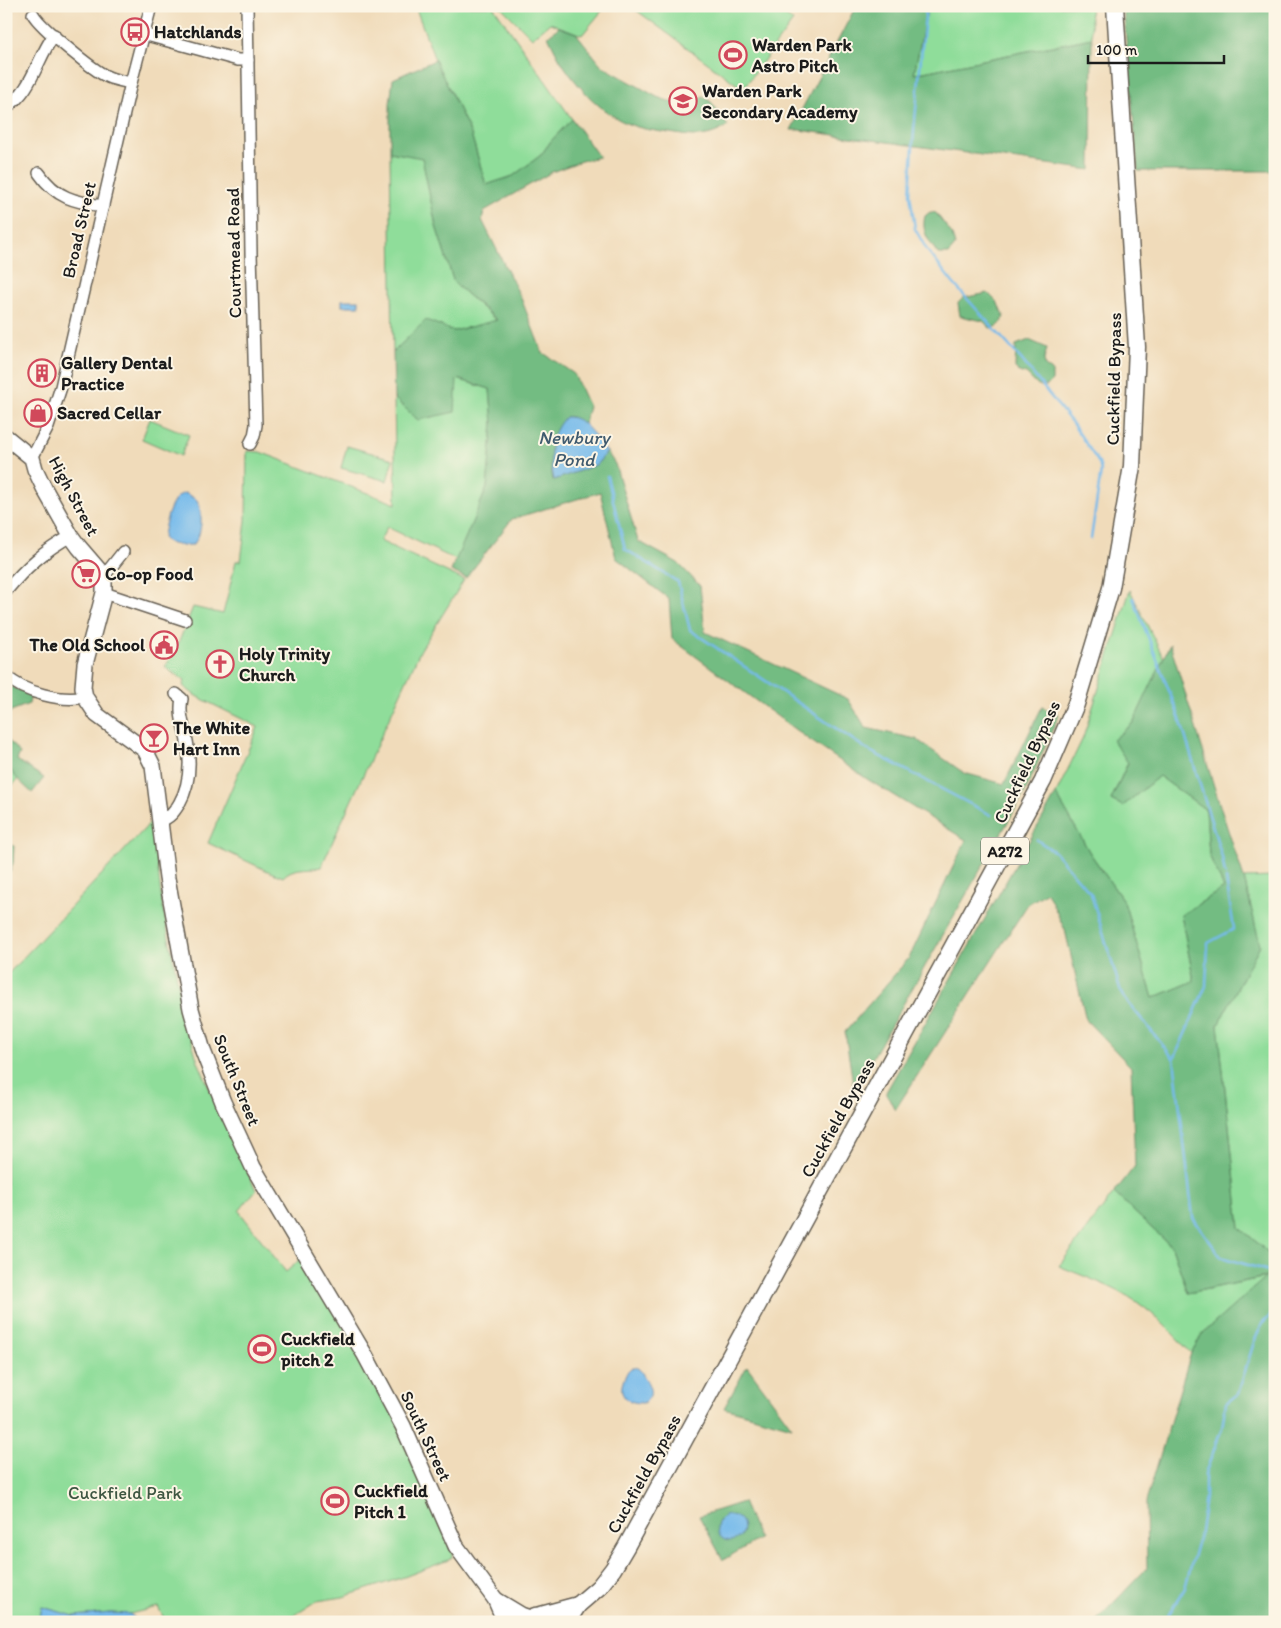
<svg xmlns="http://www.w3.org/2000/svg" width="1281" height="1628" font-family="Itim,sans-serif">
<rect width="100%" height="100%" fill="#fcf5e5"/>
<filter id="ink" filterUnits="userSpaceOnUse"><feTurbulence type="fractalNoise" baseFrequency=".02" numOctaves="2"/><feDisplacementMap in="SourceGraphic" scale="10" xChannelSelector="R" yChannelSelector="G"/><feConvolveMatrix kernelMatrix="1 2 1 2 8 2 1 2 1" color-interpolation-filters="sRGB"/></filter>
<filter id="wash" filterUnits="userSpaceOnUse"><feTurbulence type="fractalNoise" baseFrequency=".0096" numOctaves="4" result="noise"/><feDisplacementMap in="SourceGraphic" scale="20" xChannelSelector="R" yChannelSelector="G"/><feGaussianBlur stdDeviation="1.12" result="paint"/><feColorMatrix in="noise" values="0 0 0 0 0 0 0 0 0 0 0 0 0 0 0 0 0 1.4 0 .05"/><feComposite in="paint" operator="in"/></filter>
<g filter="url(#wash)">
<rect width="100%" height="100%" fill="#f0dbba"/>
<g fill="#8fdd9a" stroke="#567c5b">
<path d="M415 6H493L572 119 551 141 541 155 513 176 486 185 471 134 435 60Z"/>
<path d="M500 6H606L582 35 550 23 532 38Z"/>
<path d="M639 6H773L793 21 743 89 636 10Z"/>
<path d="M928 6H1090L1092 38 914 74Z"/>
<path d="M390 152 422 157 436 226 454 283 497 321 454 331 426 321 393 352Z"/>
<path d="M457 379 490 389 493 423 487 488 456 560 387 527 380 541 464 580 420 651 321 867C307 870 293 866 283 877L270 872 208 843 258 727 196 696 183 686 185 681 165 667 176 649 193 607 223 614 236 561H241L246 521 247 451 260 452 396 504 394 398 418 420Z"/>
<path d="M150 419 189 435 181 456 142 439Z"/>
<path d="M347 446 393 459 387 481 341 468Z"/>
<path d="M1130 590 1164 659 1133 723 1113 740 1128 762 1111 800 1123 806 1159 776 1206 810 1209 855 1224 888 1181 915 1194 981 1153 998 1124 902 1090 853 1056 794 1083 738Z"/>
<path d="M6 761 13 774 18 779 6 793Z"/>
<path d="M152 821 162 903 185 1018 197 1059 220 1113 256 1190 239 1211 286 1272 305 1255 365 1355 456 1546 451 1559 404 1577 343 1597 317 1601 284 1622H166L158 1607 130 1614 111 1613 74 1616 42 1607 39 1622H6V976Z"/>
<path d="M1275 877V1258L1240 1228 1218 1025 1260 945 1244 878Z"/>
<path d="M1114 1193 1172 1247 1188 1293 1267 1277 1203 1333 1191 1353C1174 1335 1157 1316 1137 1302 1113 1286 1085 1277 1059 1266Z"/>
</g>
<g fill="#73bc82" stroke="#486c4f">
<path d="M856 6H928L914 74 1092 38 1091 170 799 130H791Z"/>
<path d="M1123 6H1275V171H1138Z"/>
<path d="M559 27 576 33 602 66 657 97 680 105 691 103 703 96 711 102 728 126C707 139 694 137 670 133 655 131 640 129 626 123 601 112 579 88 564 66 558 57 553 46 548 36Z"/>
<path d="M435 60 471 134 486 185 513 176 541 155 551 141 572 119 599 157 581 161 552 172 484 211 482 220 521 298 542 352 574 374 589 407 584 424 571 417H565C551 445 548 448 553 480L596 465 607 452 615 464 638 541 678 563 700 586 705 632 848 699 866 728 916 739 964 773 1004 784 1042 707 1059 715 1024 794 854 1090 845 1032 909 958 966 840 870 781 808 739 672 639 669 599 616 558 600 492 512 519 466 578 451 571 487 488 493 423 490 389 457 379 455 412 418 420 394 398 393 352 426 320 454 331 497 320 454 283 436 226 422 158 390 152V104L393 79Z"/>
<path d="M930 212 936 213 952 234 955 246 948 254H938C929 241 921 232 925 216Z"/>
<path d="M988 293 997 302 1004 316C1002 324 999 327 990 328L983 321 960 316 958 303 963 298Z"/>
<path d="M1029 340 1047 348 1044 360 1045 366 1052 371V381L1047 386H1038L1026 374 1019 372 1015 368 1016 345Z"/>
<path d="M1170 644 1222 812 1244 878 1260 945 1218 1025 1240 1228 1275 1258V1622H1095L1147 1568 1146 1502 1191 1353 1203 1333 1266 1277 1188 1293 1172 1247 1114 1193 1135 1166 1131 1067 1086 1020 1065 930 1047 892 1028 904 895 1110 886 1092 1056 794 1090 853 1124 902 1153 998 1194 981 1181 915 1224 888 1209 855 1206 810 1159 776 1123 806 1111 800 1128 763 1113 740 1133 723Z"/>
<path d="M9 686 31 694 29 704 11 711 6 718V691Z"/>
<path d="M6 738 20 753 17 760 44 778 32 793C9 771 6 770 6 738Z"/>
<path d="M7 844 14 846 13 863 10 872H6Z"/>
<path d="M747 1366 792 1427 724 1408Z"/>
<path d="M743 1502 759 1539 723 1560 699 1516Z"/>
</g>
<g fill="#75baeb" stroke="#486b84">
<rect x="342" y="300" width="17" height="6"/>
<path d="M565 417C584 415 597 440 607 452L596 465 554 480C549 457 548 436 565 417Z"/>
<path d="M185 493 197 500C203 513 203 534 193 545 183 545 170 547 163 538 164 525 171 495 185 493Z"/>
<path d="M633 1367C641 1368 641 1372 645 1378 650 1386 655 1397 643 1403 627 1403 617 1396 624 1379 627 1373 627 1370 633 1367Z"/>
<circle cx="730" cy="1528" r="13"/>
<path d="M42 1607 74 1616 111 1613 130 1614 139 1622H39Z"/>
</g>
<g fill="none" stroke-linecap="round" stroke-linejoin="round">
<g stroke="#75baeb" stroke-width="2.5">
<path d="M926 6 914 130 910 194 915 229 927 250 953 283 1021 359 1072 423 1099 463 1101 471 1091 539"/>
<path d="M607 476 625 549 678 582 690 630 868 750 991 815"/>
<path d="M1133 598 1180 719 1222 857 1225 874"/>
<path d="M1037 840 1055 852 1091 894 1122 995 1174 1059"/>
<path d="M1226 879 1234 929 1208 943 1206 986 1174 1059 1193 1218 1221 1257 1275 1273"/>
<path d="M1164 1622 1185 1588 1200 1532 1205 1497V1474L1222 1428 1226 1403 1238 1394 1254 1342 1262 1324 1275 1311"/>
</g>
</g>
</g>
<g filter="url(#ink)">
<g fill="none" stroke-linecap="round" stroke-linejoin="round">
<g stroke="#665f53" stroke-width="14">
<g id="minor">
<path d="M247 6 251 253 256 425 254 436 250 444"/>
<path d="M33 14C40 27 94 71 108 77 115 80 123 81 131 83"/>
<path d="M143 34 238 60H248"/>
<path d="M6 107C32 92 37 58 54 35"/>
<path d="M39 173C56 198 75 202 103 206"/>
<path d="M32 458 48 427 61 387 131 83 151 6"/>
<path d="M104 576 123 552"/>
<path d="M6 591C26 567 44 551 71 536"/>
<path d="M104 593 185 620"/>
<path d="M6 676C24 693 62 702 85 697"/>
<path d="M160 821C170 818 174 812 179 804 191 783 191 759 186 736 183 723 179 712 182 699L176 694"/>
</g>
</g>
<g stroke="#665f53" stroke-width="18">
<g id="major">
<path d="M6 437 32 458 35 469 45 490 71 536 79 547 104 576V593L85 664 83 687 85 697 97 715 145 750 153 766 167 878 191 1009 203 1051 223 1102 253 1167 365 1355 403 1426 456 1546 495 1599 502 1615 508 1622"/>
<path d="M496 1600 521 1615 530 1618"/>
</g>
</g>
<g stroke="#665f53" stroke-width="19">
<g id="highway">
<path d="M541 1615 578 1605"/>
<path d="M526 1622C534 1614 542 1614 551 1620"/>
<path d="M567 1622 578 1605 599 1587 613 1569 626 1547 1043 781 1076 704 1111 588 1132 466 1137 347 1115 6"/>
</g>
</g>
<use href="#minor" stroke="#fff" stroke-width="11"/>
<use href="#major" stroke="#fff" stroke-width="15"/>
<use href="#highway" stroke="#fff" stroke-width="16"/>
</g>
</g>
<defs>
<g id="bus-ring" transform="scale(1.4375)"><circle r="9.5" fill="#fcf5e5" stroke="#d1495b" stroke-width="1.5"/><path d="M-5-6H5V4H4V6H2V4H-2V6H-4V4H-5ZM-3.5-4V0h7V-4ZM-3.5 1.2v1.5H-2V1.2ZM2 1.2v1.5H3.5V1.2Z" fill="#d1495b"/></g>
<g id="stadium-ring" transform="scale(1.4375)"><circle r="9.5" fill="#fcf5e5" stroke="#d1495b" stroke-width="1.5"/><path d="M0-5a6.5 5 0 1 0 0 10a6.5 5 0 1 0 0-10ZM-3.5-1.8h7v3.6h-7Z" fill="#d1495b"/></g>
<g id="school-ring" transform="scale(1.4375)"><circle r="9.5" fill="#fcf5e5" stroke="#d1495b" stroke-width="1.5"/><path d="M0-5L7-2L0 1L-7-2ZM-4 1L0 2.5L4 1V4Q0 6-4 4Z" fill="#d1495b"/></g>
<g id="building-ring" transform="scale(1.4375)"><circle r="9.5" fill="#fcf5e5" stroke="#d1495b" stroke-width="1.5"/><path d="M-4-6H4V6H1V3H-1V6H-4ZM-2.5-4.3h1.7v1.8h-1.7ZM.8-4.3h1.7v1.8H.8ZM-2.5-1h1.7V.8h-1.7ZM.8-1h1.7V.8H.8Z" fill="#d1495b"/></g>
<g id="shop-ring" transform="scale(1.4375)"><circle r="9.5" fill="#fcf5e5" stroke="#d1495b" stroke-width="1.5"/><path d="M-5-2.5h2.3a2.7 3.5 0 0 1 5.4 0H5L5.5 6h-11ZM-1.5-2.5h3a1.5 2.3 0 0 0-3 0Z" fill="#d1495b"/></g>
<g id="supermarket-ring" transform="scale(1.4375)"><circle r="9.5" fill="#fcf5e5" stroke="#d1495b" stroke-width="1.5"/><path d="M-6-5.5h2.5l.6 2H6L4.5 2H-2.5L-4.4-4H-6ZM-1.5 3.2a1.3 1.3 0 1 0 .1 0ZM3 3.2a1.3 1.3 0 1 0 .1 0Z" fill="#d1495b"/></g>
<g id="civic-ring" transform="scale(1.4375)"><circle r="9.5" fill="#fcf5e5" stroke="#d1495b" stroke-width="1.5"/><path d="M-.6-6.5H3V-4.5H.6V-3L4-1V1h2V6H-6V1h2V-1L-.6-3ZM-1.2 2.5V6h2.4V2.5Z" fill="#d1495b"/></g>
<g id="church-ring" transform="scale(1.4375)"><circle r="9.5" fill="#fcf5e5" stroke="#d1495b" stroke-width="1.5"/><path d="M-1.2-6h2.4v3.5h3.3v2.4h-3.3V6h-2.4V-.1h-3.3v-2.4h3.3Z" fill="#d1495b"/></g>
<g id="bar-ring" transform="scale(1.4375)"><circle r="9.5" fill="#fcf5e5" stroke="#d1495b" stroke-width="1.5"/><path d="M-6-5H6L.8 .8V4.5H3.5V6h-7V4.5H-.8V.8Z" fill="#d1495b"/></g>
</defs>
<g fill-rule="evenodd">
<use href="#bus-ring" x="135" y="32"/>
<use href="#stadium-ring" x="733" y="55"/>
<use href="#school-ring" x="683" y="101"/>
<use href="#building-ring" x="42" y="373"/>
<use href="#shop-ring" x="38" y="413"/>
<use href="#supermarket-ring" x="86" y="574"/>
<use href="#civic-ring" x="164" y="645"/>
<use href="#church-ring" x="220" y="664"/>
<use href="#bar-ring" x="154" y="738"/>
<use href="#stadium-ring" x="262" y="1349"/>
<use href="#stadium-ring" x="335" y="1501"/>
</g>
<g text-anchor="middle" stroke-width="4" stroke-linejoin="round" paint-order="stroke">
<rect fill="#fcf5e5" stroke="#5f5d58" stroke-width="1" x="981" y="837.5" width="48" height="27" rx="4"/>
<g font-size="16" font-weight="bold" fill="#1c1c1c">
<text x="1005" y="857">A272</text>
</g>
<g font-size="18" font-weight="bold" fill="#1c1c1c" stroke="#fcf5e5" text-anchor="start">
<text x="154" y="38">Hatchlands</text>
<text x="752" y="51">Warden Park<tspan x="752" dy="21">Astro Pitch</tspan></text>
<text x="702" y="97">Warden Park<tspan x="702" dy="21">Secondary Academy</tspan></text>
<text x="61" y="369">Gallery Dental<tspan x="61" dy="21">Practice</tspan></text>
<text x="57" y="419">Sacred Cellar</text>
<text x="105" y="580">Co-op Food</text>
<text x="145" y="651" text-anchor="end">The Old School</text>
<text x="239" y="660">Holy Trinity<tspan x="239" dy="21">Church</tspan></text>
<text x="173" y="734">The White<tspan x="173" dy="21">Hart Inn</tspan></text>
<text x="281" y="1345">Cuckfield<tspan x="281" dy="21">pitch 2</tspan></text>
<text x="354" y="1497">Cuckfield<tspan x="354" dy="21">Pitch 1</tspan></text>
</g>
<g font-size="18" fill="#1c1c1c" stroke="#fcf5e5">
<text transform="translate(79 230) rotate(-77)" y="6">Broad Street</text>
<text transform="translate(234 253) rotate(-91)" y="6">Courtmead Road</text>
<text transform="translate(1114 379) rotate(-89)" y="6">Cuckfield Bypass</text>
<text transform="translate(74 496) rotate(62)" y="6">High Street</text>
<text transform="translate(1027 762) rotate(-65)" y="6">Cuckfield Bypass</text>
<text transform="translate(237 1080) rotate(68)" y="6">South Street</text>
<text transform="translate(838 1118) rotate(-61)" y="6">Cuckfield Bypass</text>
<text transform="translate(426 1436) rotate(65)" y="6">South Street</text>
<text transform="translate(644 1474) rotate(-61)" y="6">Cuckfield Bypass</text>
</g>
<g font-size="18" fill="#3e5642" stroke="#fcf5e5">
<text x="125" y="1499">Cuckfield Park</text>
</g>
<g font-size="19" font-style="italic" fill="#405b6f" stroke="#fcf5e5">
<text x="574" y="444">Newbury<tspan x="574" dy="22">Pond</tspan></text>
</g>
</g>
<rect width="1281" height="1628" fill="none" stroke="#fcf5e5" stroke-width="25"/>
<path d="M1088 55v8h136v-8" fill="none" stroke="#1c1c1c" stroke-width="2.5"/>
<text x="1096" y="55" font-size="15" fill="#1c1c1c" stroke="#fcf5e5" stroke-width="4" paint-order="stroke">100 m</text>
</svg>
